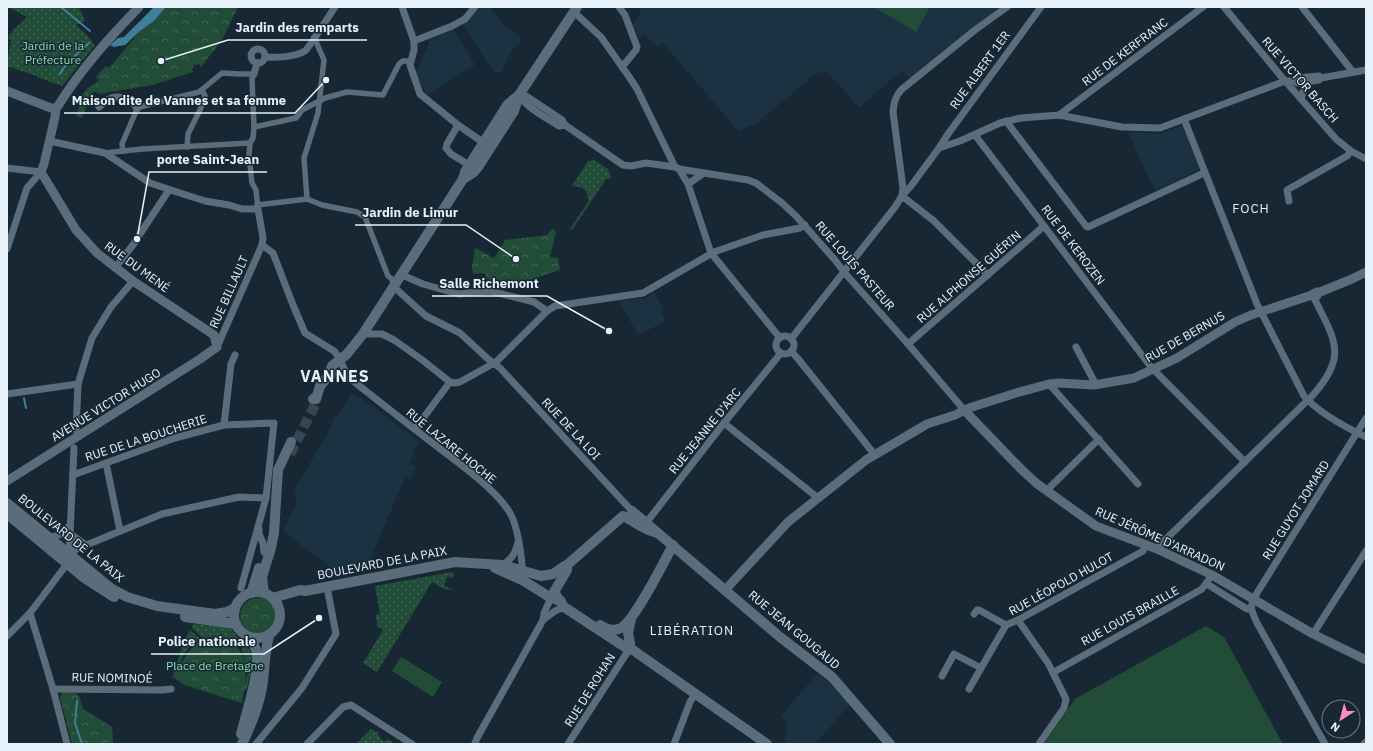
<svg xmlns="http://www.w3.org/2000/svg" width="1373" height="751" font-family="'IBM Plex Sans',sans-serif">
<defs>
<pattern id="grass-dots" width="8" height="8" patternUnits="userSpaceOnUse"><rect width="8" height="8" fill="#214c37"/><path d="M2 2h.1M6 6h.1" fill="none" stroke="#416655" stroke-width="1.8" stroke-linecap="round"/></pattern>
<pattern id="park-crowns" width="20" height="18" patternUnits="userSpaceOnUse"><rect width="20" height="18" fill="#214c37"/><path d="M2 6a3 3 0 1 1 6 0M12 15a3 3 0 1 1 6 0" fill="none" stroke="#416655"/></pattern>
</defs>
<rect width="100%" height="100%" fill="#172834"/>
<g fill="#1b3242">
<path d="M482 7H489L505 25 522 38 518 47 516 45 508 58 501 74 494 71 485 59 462 24Z"/>
<path d="M638 7H1003L910 80 902 70 861 106 859 107 826 71 822 75 819 71 752 127 750 124 739 132 663 43 658 47 643 34 639 39 633 24 638 20 641 11Z"/>
<path d="M453 29 475 65 426 95 416 73 430 40Z"/>
<path d="M1183 125 1202 168 1155 191 1128 132 1160 134Z"/>
<path d="M654 292 664 310 661 312 666 320 647 331 646 330 642 332 641 334H640L637 333 619 301 646 298Z"/>
<path d="M351 393 362 399 420 442 415 449V450L410 464 416 466 411 479 405 477 367 567 322 578 331 568 283 531 296 504 294 490 328 433 335 415 338 416Z"/>
<path d="M818 673 833 686 850 704 815 744H785L787 725 785 719 781 716Z"/>
</g>
<g fill="url(#grass-dots)">
<path d="M8 7H79L85 21 76 25 85 33 95 45 62 86 37 77V76L7 66 11 40 8 39C11 29 20 25 27 17Z"/>
<path d="M594 160 608 169 611 178 606 179 572 230 570 229 588 202C590 192 582 185 572 186L588 161Z"/>
<path d="M452 572 454 575 452 578 448 576 444 585 453 590 444 589 432 582 377 672 363 663 383 630 378 627 375 615 380 614 375 586Z"/>
<path d="M193 624 227 627 231 629 238 638 237 643C222 638 221 635 203 638L192 628Z"/>
<path d="M190 630 201 639 193 644 185 652 182 659 177 676 172 678 185 639Z"/>
<path d="M243 642C258 652 250 673 247 688L244 692C243 685 248 678 248 670 247 660 239 651 243 642Z"/>
<path d="M371 729 379 733 378 735 384 742 387 739 395 744H356Z"/>
</g>
<g fill="url(#park-crowns)">
<path d="M166 7H238L222 40 201 67 199 64 194 65 192 69 193 72 152 85 99 94 96 92H93L89 98 82 118 76 116C79 108 81 95 87 89 91 85 94 86 99 80L96 77 106 66 109 68 140 31 154 21Z"/>
<path d="M552 229 557 232 555 236 550 257 558 258 560 270 514 285 491 289 485 273 473 274 472 268 475 248 489 255 492 258 495 257 505 240 547 235Z"/>
<circle cx="258" cy="616" r="18"/>
<path d="M206 638C215 637 223 638 231 643 253 656 245 681 242 703L184 685 174 677C184 661 188 645 206 638Z"/>
<path d="M62 692 75 693 79 696 83 709 112 727 113 744H72L60 698Z"/>
</g>
<g fill="#214c37">
<path d="M874 7H930L916 32Z"/>
<path d="M1206 626 1224 637 1283 744H1044L1075 699Z"/>
<path d="M401 657 442 682 433 697 392 671Z"/>
</g>
<path fill="#407f9c" d="M154 7H166L154 21 140 31 125 45 114 47 110 45 118 38 124 37Z"/>
<g fill="none" stroke-linecap="round" stroke-linejoin="round">
<g stroke="#407f9c" stroke-width="2">
<path d="M61 7 90 31"/>
<path d="M60 74 67 63 89 43"/>
<path d="M24 398 26 408"/>
<path d="M77 701 75 723 82 744"/>
</g>
<path stroke="#364652" stroke-width="10" stroke-dasharray="10 5" stroke-linecap="butt" d="M290 454 317 401 316 399"/>
<g stroke="#5b6d7b" stroke-width="5.5">
<path d="M254 127 296 118 302 110 325 98 347 92 383 95 399 64 403 61H410"/>
<path d="M187 147 188 134 200 110 205 96 202 90"/>
<path d="M123 151 122 144 137 109 140 107 199 92 222 73 240 74H254L252 79 254 127 253 138 250 143 249 155 252 183 256 190 258 209"/>
<path d="M105 153 142 149 250 143"/>
<path d="M307 199 304 158 318 113 324 60 314 37"/>
<path d="M257 205 307 199 322 205 357 212 365 217 388 276 392 279 394 287"/>
</g>
<g stroke="#5b6d7b" stroke-width="7">
<path d="M402 7 414 41V50L410 65 420 94 458 125 487 145"/>
<path d="M619 7 625 15 637 47 636 50 622 67"/>
<path d="M1224 7 1280 75 1336 139 1351 151 1366 159"/>
<path d="M1302 7 1353 72"/>
<path d="M574 12 601 37 630 78 637 89 675 167 679 169 688 184 711 253 780 338"/>
<path d="M414 41 452 26 465 19 475 7"/>
<circle cx="258" cy="56" r="7"/>
<path d="M265 57C276 58 295 57 305 51 309 48 330 14 335 7"/>
<path d="M254 74 257 63"/>
<path d="M1295 81 1296 78 1319 76 1321 78"/>
<path d="M519 95 526 96 562 120 565 125 623 165 631 166 646 163 675 167"/>
<path d="M519 95C528 109 545 117 559 126L565 125"/>
<path d="M1301 99 1306 82"/>
<path d="M99 107C102 105 106 100 109 99 118 94 134 100 137 109"/>
<path d="M1059 115 1203 7"/>
<path d="M1184 119 1257 304 1304 396C1319 413 1345 427 1366 437"/>
<path d="M1006 121 1086 226 1088 227 1204 173"/>
<path d="M458 125 447 144 446 148 451 154 469 165"/>
<path d="M975 135 1151 367 1245 462"/>
<path d="M49 141 105 153 150 183 180 193 205 201 229 205 242 209H258L263 238 262 245 217 347"/>
<path d="M939 148 960 141 1000 123 1021 118 1059 115 1122 127 1160 128 1285 81H1295L1297 83 1319 80 1321 78 1366 70"/>
<path d="M7 168 41 172"/>
<path d="M679 169 748 180 756 183 782 203 796 216 835 260 844 272 908 344 965 411"/>
<path d="M688 184 704 173"/>
<path d="M902 196 911 186 939 148 948 134 1041 7"/>
<path d="M902 196 934 221 988 275"/>
<path d="M1289 201 1287 190 1347 156 1351 151"/>
<path d="M138 237 169 190"/>
<path d="M262 245 273 253 293 305 305 333 334 351 341 360 342 364 346 373 352 380C382 404 413 428 443 451 463 466 498 492 510 513 518 526 522 559 523 575"/>
<path d="M7 249 27 188 41 172"/>
<path d="M115 268 136 241"/>
<path d="M402 275 423 284 458 294 490 291 534 302 547 311"/>
<path d="M394 287 426 316 460 333 488 359 500 368 632 511"/>
<path d="M363 334H382L394 340 421 359 450 382 455 383 460 382 496 362 547 311 555 306 643 293 714 252 763 235 800 228 805 225"/>
<circle cx="785" cy="345" r="9"/>
<path d="M791 339 895 207 902 196 903 188 893 112C894 103 895 97 901 90L975 30 1007 7"/>
<path d="M908 344 1044 226"/>
<path d="M1076 347 1094 381V385"/>
<path d="M791 351 799 360 875 455"/>
<path d="M329 375 339 374 350 379"/>
<path d="M1049 384 1138 484"/>
<path d="M7 394 78 384"/>
<path d="M724 423 818 498"/>
<path d="M224 425 231 364 235 355"/>
<path d="M415 429 450 382"/>
<path d="M76 430 78 384 92 338 111 307 133 281"/>
<path d="M106 463 120 531"/>
<path d="M73 475 175 438 224 425 274 423 266 498 241 588"/>
<path d="M1047 490 1099 439"/>
<path d="M646 523 724 423 781 353"/>
<path d="M259 529V534L263 543 264 552"/>
<path d="M70 534 86 545"/>
<path d="M48 538 62 534 70 525"/>
<path d="M1157 549 1164 541 1313 395C1348 356 1335 340 1314 298L1317 297 1320 292"/>
<path d="M69 554 79 548 162 514 239 497 266 498"/>
<path d="M69 554 74 448"/>
<path d="M503 565C513 557 515 554 518 542"/>
<path d="M1207 584 1247 609H1251"/>
<path d="M30 613 53 689 67 744"/>
<path d="M974 614 977 610H979L1006 625"/>
<path d="M543 620 555 611 564 607"/>
<path d="M1018 620 1048 663 1066 699 1064 708 1039 744"/>
<path d="M1313 634 1366 551"/>
<path d="M7 636 30 613 67 564"/>
<path d="M1054 672 1202 589 1212 575"/>
<path d="M942 676 954 654 981 668"/>
<path d="M53 689 162 690 171 689"/>
<path d="M969 689 1006 625 1018 620 1143 551 1146 545"/>
<path d="M475 743 477 738 543 620 544 613 551 598"/>
<path d="M256 744 302 688 336 634 327 587"/>
<path d="M307 744 343 707 351 705 412 744"/>
<path d="M568 744 630 648"/>
<path d="M674 744 690 702 696 693"/>
<path d="M1325 744 1257 623C1250 607 1249 608 1257 593L1366 418"/>
</g>
<g stroke="#5b6d7b" stroke-width="9">
<path d="M7 91 51 108H56"/>
<path d="M965 411 1021 469 1036 483 1096 526 1157 549 1212 575 1313 634 1366 660"/>
<path d="M7 481 200 359 217 347 214 335 133 281 97 253 76 230 41 172 44 164 55 117 56 108 58 106C81 69 109 38 139 7"/>
<path d="M726 589 788 522 866 460 927 424 955 415 969 408 1016 393 1049 384 1059 383 1094 385 1134 378 1177 358 1235 322 1251 315 1309 296 1317 292H1320L1352 279 1366 272"/>
<path d="M1365 744 1366 743"/>
</g>
<g stroke="#5b6d7b" stroke-width="10">
<path d="M463 179 474 172 478 167 514 111 519 95 577 7"/>
<path d="M313 399H316L320 386 329 375 332 366 347 354 363 334 463 179 465 172 508 104 519 95"/>
<path d="M7 503 112 589 127 597 157 606 215 614 227 612 235 608"/>
<path d="M632 511 780 637 832 677 890 744"/>
<path d="M7 514 83 577 114 597"/>
<path d="M567 565V570L554 592 564 607 625 647 630 648 767 744"/>
<path d="M495 568 524 581 551 598 561 601"/>
<circle cx="257" cy="615" r="23"/>
<path d="M251 593 259 568"/>
<path d="M264 593 262 577 271 548 274 533 278 470 291 442"/>
<path d="M273 598 300 590 305 591 455 562 503 565 541 576 553 574 563 567 567 565 623 516C634 521 644 530 657 533"/>
<path d="M185 617 236 624"/>
<path d="M600 625C607 629 613 632 621 628 635 620 664 562 673 545"/>
<path d="M630 648V643L628 633 631 619"/>
<path d="M241 734C246 714 259 675 257 655 257 649 253 643 250 638"/>
<path d="M242 744C251 726 258 708 262 688 265 669 264 655 269 636"/>
</g>
</g>
<g text-anchor="middle" stroke-width="3" stroke-linejoin="round" paint-order="stroke">
<g font-size="12" fill="#84ddaf" stroke="#172834">
<text x="53" y="50">Jardin de la<tspan x="53" dy="14">Préfecture</tspan></text>
<text x="215" y="670">Place de Bretagne</text>
</g>
<g font-size="12" fill="#e6f1f9" stroke="#172834">
<text transform="translate(1125 52) rotate(-37)" y="4">RUE DE KERFRANC</text>
<text transform="translate(980 70) rotate(-54)" y="4">RUE ALBERT 1ER</text>
<text transform="translate(1300 80) rotate(49)" y="4">RUE VICTOR BASCH</text>
<text transform="translate(1073 245) rotate(53)" y="4">RUE DE KEROZEN</text>
<text transform="translate(855 266) rotate(49)" y="4">RUE LOUIS PASTEUR</text>
<text transform="translate(137 267) rotate(36)" y="4">RUE DU MENÉ</text>
<text transform="translate(969 277) rotate(-41)" y="4">RUE ALPHONSE GUÉRIN</text>
<text transform="translate(229 292) rotate(-66)" y="4">RUE BILLAULT</text>
<text transform="translate(1185 337) rotate(-30)" y="4">RUE DE BERNUS</text>
<text transform="translate(106 405) rotate(-32)" y="4">AVENUE VICTOR HUGO</text>
<text transform="translate(571 429) rotate(47)" y="4">RUE DE LA LOI</text>
<text transform="translate(705 431) rotate(-51)" y="4">RUE JEANNE D'ARC</text>
<text transform="translate(146 438) rotate(-18)" y="4">RUE DE LA BOUCHERIE</text>
<text transform="translate(451 446) rotate(39)" y="4">RUE LAZARE HOCHE</text>
<text transform="translate(1296 510) rotate(-58)" y="4">RUE GUYOT JOMARD</text>
<text transform="translate(71 538) rotate(39)" y="4">BOULEVARD DE LA PAIX</text>
<text transform="translate(1160 539) rotate(24)" y="4">RUE JÉRÔME D'ARRADON</text>
<text transform="translate(382 563) rotate(-11)" y="4">BOULEVARD DE LA PAIX</text>
<text transform="translate(1061 584) rotate(-29)" y="4">RUE LÉOPOLD HULOT</text>
<text transform="translate(1130 616) rotate(-29)" y="4">RUE LOUIS BRAILLE</text>
<text transform="translate(794 630) rotate(40)" y="4">RUE JEAN GOUGAUD</text>
<text transform="translate(112 678) rotate(1)" y="4">RUE NOMINOÉ</text>
<text transform="translate(590 690) rotate(-58)" y="4">RUE DE ROHAN</text>
</g>
<g font-size="13" letter-spacing="1" fill="#e6f1f9" stroke="#172834">
<text x="1251" y="213">FOCH</text>
<text x="692" y="635">LIBÉRATION</text>
</g>
<g font-size="16" font-weight="bold" letter-spacing="1" fill="#e6f1f9" stroke="#172834">
<text x="335" y="382">VANNES</text>
</g>
</g>
<path fill="none" stroke="#e6f1f9" stroke-width="1.5" d="M161 61L228 40H367M326 80L295 113H64M137 239L149 172H267M516 259L466 225H355M609 331L547 296H432M319 618L264 654H151"/>
<g fill="#e6f1f9" stroke="#172834" stroke-width="1.5">
<circle cx="161" cy="61" r="4"/>
<circle cx="326" cy="80" r="4"/>
<circle cx="137" cy="239" r="4"/>
<circle cx="516" cy="259" r="4"/>
<circle cx="609" cy="331" r="4"/>
<circle cx="319" cy="618" r="4"/>
</g>
<g font-size="13" text-anchor="middle" font-weight="bold" fill="#e6f1f9" stroke="#172834" stroke-width="3" stroke-linejoin="round" paint-order="stroke">
<text x="297" y="32">Jardin des remparts</text>
<text x="179" y="105">Maison dite de Vannes et sa femme</text>
<text x="208" y="164">porte Saint-Jean</text>
<text x="410" y="217">Jardin de Limur</text>
<text x="489" y="288">Salle Richemont</text>
<text x="207" y="646">Police nationale</text>
</g>
<rect width="1373" height="751" fill="none" stroke="#e6f1f9" stroke-width="16"/>
<g transform="translate(1341 719) rotate(216)"><circle r="19" fill="#172834" stroke="#6a7883"/>
<path d="M0-3L7 15L0 10L-7 15Z" fill="#ff8eba"/>
<text y="-6" font-size="11" font-weight="bold" text-anchor="middle" fill="#e6f1f9">N</text>
</g>
</svg>
